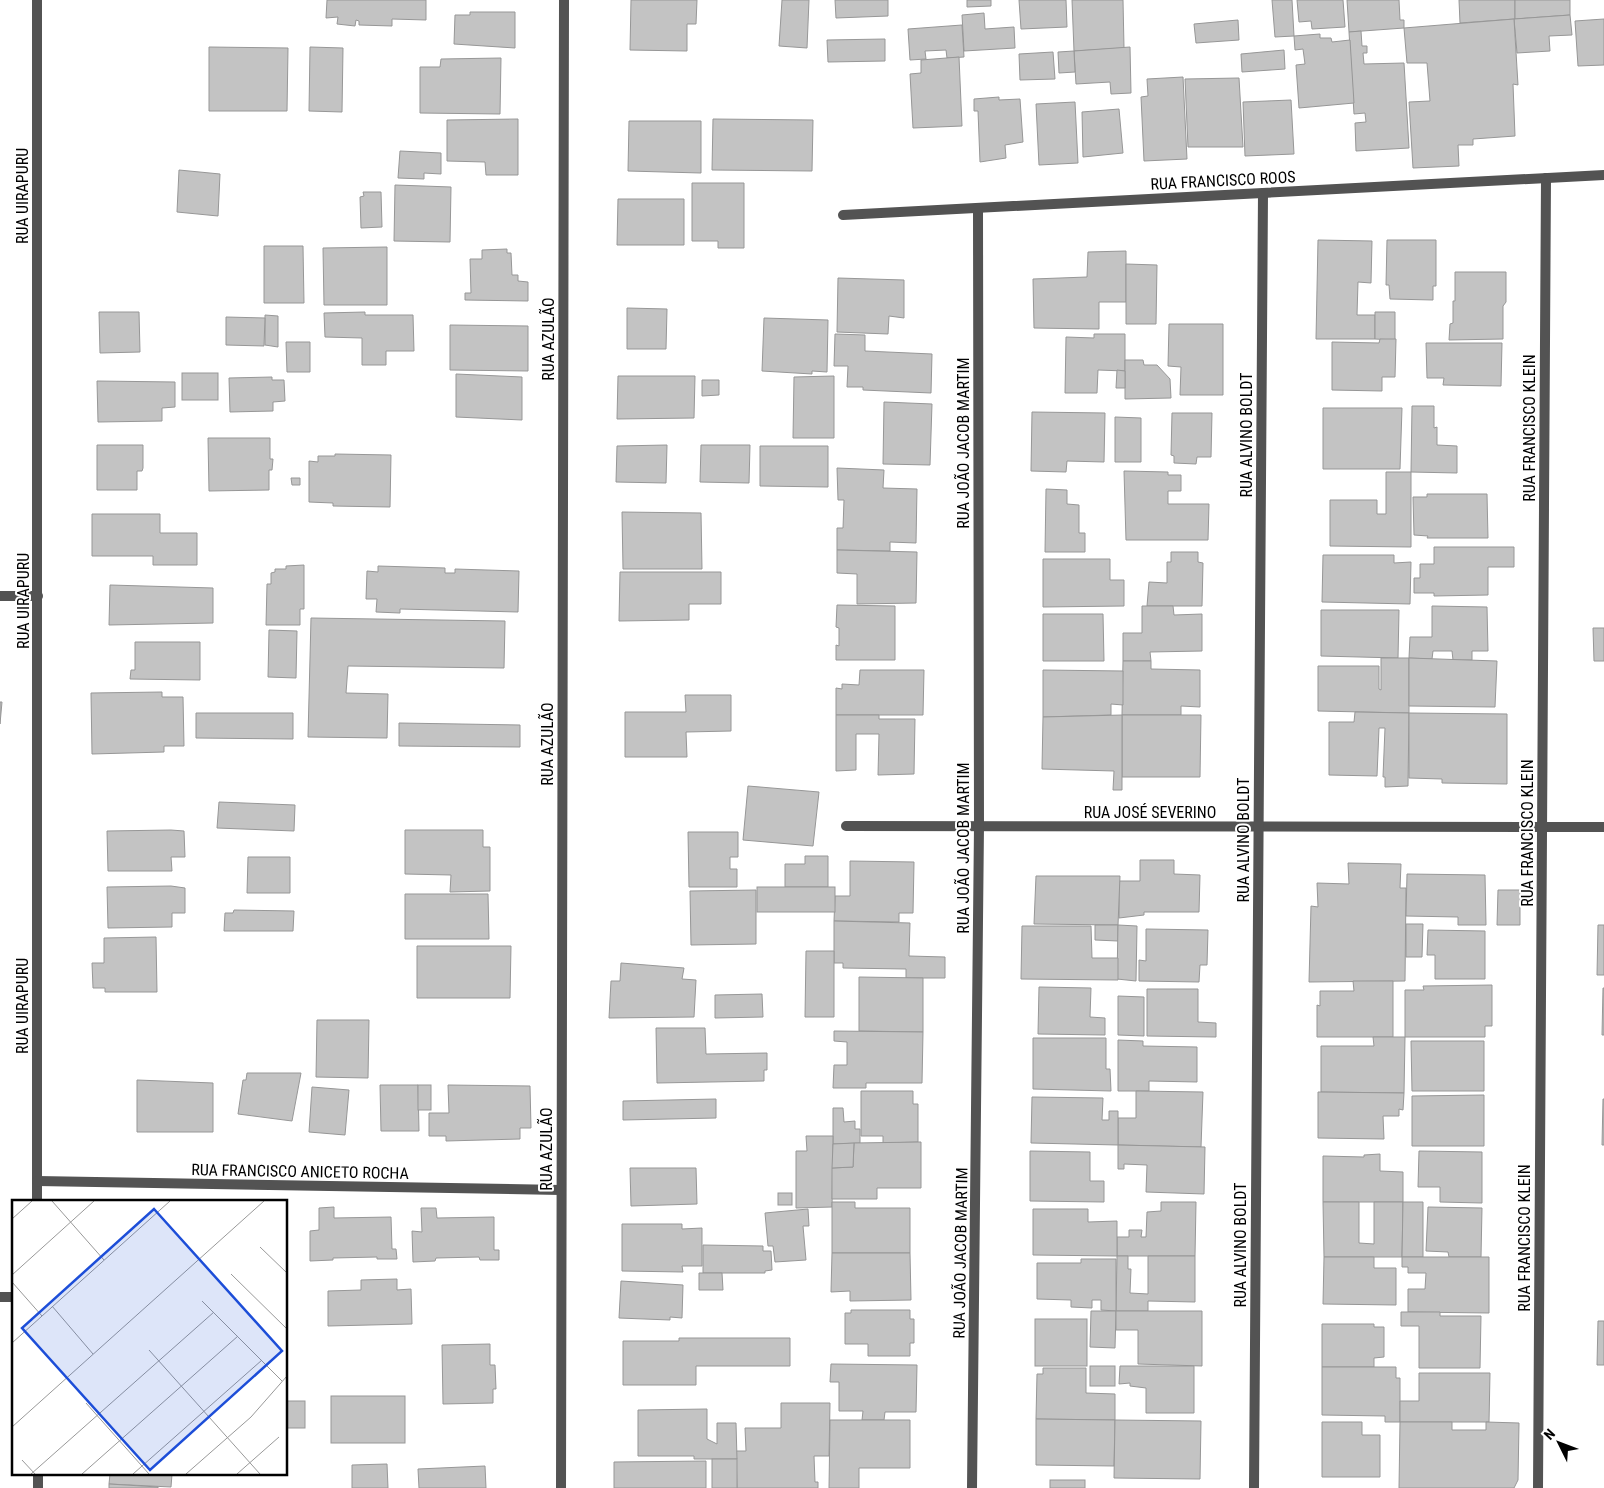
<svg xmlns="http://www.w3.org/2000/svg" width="1604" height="1488" font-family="'Roboto Condensed',sans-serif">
<rect width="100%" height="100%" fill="#fff"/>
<g fill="#c3c3c3" stroke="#979797">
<path d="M327 0H426V20L392 19V26L359 25V21L356 20 355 26 337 24 338 17 326 18Z"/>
<path d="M631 0H697L696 24H687V51L630 50Z"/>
<path d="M782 0H809L807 48 779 46Z"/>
<path d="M835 0H888V16L836 18Z"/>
<path d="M967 0H991V6L967 7Z"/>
<path d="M1019 0H1066L1067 27 1021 29Z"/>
<path d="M1072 0H1123L1124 48 1074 51Z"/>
<path d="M1272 0H1292L1294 36 1275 37Z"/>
<path d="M1297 0H1343L1345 27 1312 29 1311 21 1299 22Z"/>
<path d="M1347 0H1399L1400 20H1404V28L1349 32Z"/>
<path d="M1459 0H1515V19L1460 23Z"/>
<path d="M1515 0H1570V15L1515 19Z"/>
<path d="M470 12H515V48L454 44 455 15H470Z"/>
<path d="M984 13 985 29 1014 27 1015 48 964 51 962 15Z"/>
<path d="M1570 15 1572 35 1549 36 1550 51 1517 53 1514 19Z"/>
<path d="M1514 19 1518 85 1513 84 1515 136 1473 139V145H1458L1459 166 1413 168 1409 102 1430 101 1427 63H1407L1404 28Z"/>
<path d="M1604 19V65L1578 66 1575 21Z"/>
<path d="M1238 20 1239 40 1196 43 1194 24Z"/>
<path d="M962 25 964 57 947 58 946 50 925 51 926 59 910 60 908 29Z"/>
<path d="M1361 31 1362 46H1367V53H1363L1364 64 1404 63 1409 148 1356 151 1355 123 1366 122 1365 113 1354 114 1349 32Z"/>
<path d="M1320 34V38H1331L1332 42 1350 40 1354 103 1299 108 1296 65 1305 64 1303 49 1295 50 1294 36Z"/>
<path d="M885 39V61L828 62 827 40Z"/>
<path d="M209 47 288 48 287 111H209Z"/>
<path d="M310 47 343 48 342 112 309 111Z"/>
<path d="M1130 47 1131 93 1111 94 1110 82 1076 84 1074 51Z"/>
<path d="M1284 50 1285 69 1242 72 1241 54Z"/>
<path d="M1074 51 1075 72 1059 73 1058 52Z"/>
<path d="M1053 52 1055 79 1020 80 1019 54Z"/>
<path d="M959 57 962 126 913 128 910 74 921 73V60Z"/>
<path d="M501 58 500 114 420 113V67H440L441 59Z"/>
<path d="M1183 77 1187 159 1144 161 1141 97 1148 96 1147 79Z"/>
<path d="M1239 78 1243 147H1188L1185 79Z"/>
<path d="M999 97V100L1020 99 1023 142 1005 145 1006 158 980 162 978 111H974V99Z"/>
<path d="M1291 100 1294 154 1245 156 1243 102Z"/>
<path d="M1075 102 1078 163 1039 165 1036 104Z"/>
<path d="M1119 109 1123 153 1083 157 1082 112Z"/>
<path d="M518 119V175H486L485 162 447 161V120Z"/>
<path d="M713 119 813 120 812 171 712 170Z"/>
<path d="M629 121H701V173L628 171Z"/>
<path d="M400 151 441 153V174L424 173V179L398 178Z"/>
<path d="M179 170 220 174 218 216 177 212Z"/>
<path d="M692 183H744V248H718V241H692Z"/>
<path d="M395 185 451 187 450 242 394 241Z"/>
<path d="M363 192H381L382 227 361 228 360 197 364 196Z"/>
<path d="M618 199H684V245H617Z"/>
<path d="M1318 240 1372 241 1371 283 1358 282 1357 315H1375V339H1316Z"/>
<path d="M1387 240H1436V286H1433V300L1390 299 1389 285H1386Z"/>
<path d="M264 246H303L304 303H264Z"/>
<path d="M387 247V305H324L323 248Z"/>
<path d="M507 249V253H511L512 275H518V281L528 282V301L465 300V293H471L470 259H482V250Z"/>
<path d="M1126 251V302H1099V329L1034 328 1033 279 1087 277 1088 252Z"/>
<path d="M1126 264 1157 265 1156 324H1126Z"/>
<path d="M1455 272H1506V302L1503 306V339L1449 340 1450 324 1453 323V301H1455Z"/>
<path d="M838 278 904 280V318L889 316 888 334 837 332Z"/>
<path d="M627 308 667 309 666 349H627Z"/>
<path d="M99 312H139L140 352 100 353Z"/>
<path d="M365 312V315H413L414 351H386V365H362V338L325 337 324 313Z"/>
<path d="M1375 312H1395V340L1375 339Z"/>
<path d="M265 315 278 316V347L265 345Z"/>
<path d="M226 317 265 318 264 346 226 345Z"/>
<path d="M764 318 828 320 827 372 812 371V374L762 371Z"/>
<path d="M1169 324H1223V395H1180L1181 367 1168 366Z"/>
<path d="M450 325 528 326V371L450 370Z"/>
<path d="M835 334 865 335V351L932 354 931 393 863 390V387H847L848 366H834Z"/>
<path d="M1094 334H1125V371L1098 370 1097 393H1065L1066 337 1094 338Z"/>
<path d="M1380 339H1396L1395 377H1382V391L1332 390V342L1379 343Z"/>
<path d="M286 342H310V372H287Z"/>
<path d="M1426 343H1502L1501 386 1443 385 1444 378H1427Z"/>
<path d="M1125 360H1143L1144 365H1157L1170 379 1171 398 1125 399Z"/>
<path d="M1117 370 1125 371V388H1116Z"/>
<rect x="182" y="373" width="36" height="27"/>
<path d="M456 374 522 377V420L456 417Z"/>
<path d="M618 376H695L694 418 617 419Z"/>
<path d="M834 376V438H793L794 377Z"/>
<path d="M272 377V380H284L285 401 273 402V411L230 412 229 378Z"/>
<path d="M702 380H719V395L702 396Z"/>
<path d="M97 381 175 382V407L162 408V421L98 422Z"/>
<path d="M884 402 932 404 930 465 883 464Z"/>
<path d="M1412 406H1434V428L1437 427V445L1457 446V473L1411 472Z"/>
<path d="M1323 408H1402L1400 469H1323Z"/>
<path d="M1032 412 1105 413 1104 462 1067 461 1066 472 1031 471Z"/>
<path d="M1172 413H1212L1211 457H1197L1196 464 1174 463V456L1171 455Z"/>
<path d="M1115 417 1141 418V462H1115Z"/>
<path d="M208 438H270V459H273L272 470H269V490L209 491Z"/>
<path d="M97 445H143V468L142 471H137V490H97Z"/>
<path d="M667 445 666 483 616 482 617 446Z"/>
<path d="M701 445H750L749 483 700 482Z"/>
<path d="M760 446H828V487L760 486Z"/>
<path d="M335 454 391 455 390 507 333 506V503L309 502V461L318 462V456H335Z"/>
<path d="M837 468 884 470 883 488 917 489 916 543 890 542V551L837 550V528H843L844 500H838Z"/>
<path d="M1124 471 1168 472V475H1181V491H1168V504H1209L1208 540H1126Z"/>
<path d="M1386 472H1411V547L1330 546V500H1377V514H1386Z"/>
<path d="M291 478H300V485H292Z"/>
<path d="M1046 489 1067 490V504L1079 505V533H1085V552H1045Z"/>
<path d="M1427 494H1487L1488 538H1427L1428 536 1414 535 1413 497H1427Z"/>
<path d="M622 512 701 513 702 569H623Z"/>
<path d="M92 514H160V533H197V565H153V556H92Z"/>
<path d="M1434 547H1514V567H1488V595L1434 596V593H1414V578H1420V564H1434Z"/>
<path d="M837 550 917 552 916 603 857 604V574L837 573Z"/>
<path d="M1171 552H1198V562L1203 563 1202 606H1147L1149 582 1167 583V562H1171Z"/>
<path d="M1323 555H1394V563L1411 562 1410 604 1322 602Z"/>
<path d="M1043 559H1110V580H1124V606L1043 607Z"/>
<path d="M304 565V609H300V625H266L267 584H271V573L275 572V569H286V566Z"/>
<path d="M378 566 445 568V573H455V569L519 571 518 612 400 609V613L376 612 377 599H366L367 571 378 572Z"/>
<path d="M620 572H721V604H689V620L619 621Z"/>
<path d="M110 585 213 588V623L109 625Z"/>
<path d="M837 605 895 606V660H836V645L839 646V628L836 627Z"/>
<path d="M1142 606H1173L1174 615 1202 614V651L1150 652 1151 661H1123V633H1142Z"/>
<path d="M1432 606 1487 607 1488 651H1472V660H1453L1452 651H1433L1432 659 1409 658 1410 637H1432Z"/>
<path d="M1321 610H1399L1398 658 1321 656Z"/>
<path d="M1043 614H1103L1104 661H1043Z"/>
<path d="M311 618 505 621 504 668 348 666 346 693 388 694 387 738 308 737Z"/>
<path d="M1593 628H1604V661H1594Z"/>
<path d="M269 630 297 631 296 678 268 677Z"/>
<path d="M135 642H200V680L130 679 131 670H135Z"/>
<path d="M1381 658H1409V713L1318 711V666H1379V689L1381 690Z"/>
<path d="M1409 658 1497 661 1495 707 1409 706Z"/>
<path d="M1123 661H1151V669L1200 670V707L1181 706V715H1122Z"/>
<path d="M860 670H924L923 715H836V688L842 689V684L859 685Z"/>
<path d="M1043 670 1123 671V705L1111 704V715L1043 717Z"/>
<path d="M162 692V697H183L184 746H164V752L92 754 91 693Z"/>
<path d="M685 695H731V731L686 732 687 757H625V712H686Z"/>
<path d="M0 702H2L0 724Z"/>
<path d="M1355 712 1409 713 1408 786 1385 787V777H1383L1385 728H1379L1377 776 1329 775V722H1354Z"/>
<path d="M196 713H293V739L196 738Z"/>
<path d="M1409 713 1507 714V784L1442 783V779L1409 778Z"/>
<path d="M836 715H879V719H915L914 774 878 775 879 734H856V770L836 771Z"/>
<path d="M1122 715H1201L1200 777H1122Z"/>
<path d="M1122 715V790H1113L1114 771 1042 769 1043 717Z"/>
<path d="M399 723 520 725V747L399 746Z"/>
<path d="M748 786 819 792 813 846 743 840Z"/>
<path d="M219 802 295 805 294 831 217 828Z"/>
<path d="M171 830 184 831 185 857H171L172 871H108L107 831Z"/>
<path d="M405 830H483V847H490V891L450 892 451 875 405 874Z"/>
<path d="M688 832H738V857H730V869H737V887H689Z"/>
<path d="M805 856H828V887H785V864H805Z"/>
<path d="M248 857H290V893H247Z"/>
<path d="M1140 860H1174V874L1200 875 1199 912H1144V915L1119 918V881H1140Z"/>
<path d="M850 861 914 862 913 913H899V922L834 921 835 896H850Z"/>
<path d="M1348 863 1401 864 1400 888H1406L1405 981 1309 982 1311 906 1318 907 1317 883 1349 884Z"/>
<path d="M1407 874 1485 875 1486 925H1458V917L1406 916Z"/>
<path d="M1036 876H1120L1118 925 1034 924Z"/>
<path d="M171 886 185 888V913H172V927L108 928 107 887Z"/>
<rect x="757" y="887" width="78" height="25"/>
<path d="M756 890V944L691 945 690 891Z"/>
<path d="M1498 890H1520V925H1497Z"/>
<path d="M405 894H488L489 939H405Z"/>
<path d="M234 910 294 911 293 931H224L225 913H233Z"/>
<path d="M834 921 910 923 909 956 945 957V978H906V969L843 968V963H834Z"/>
<path d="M1406 924H1423L1422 957H1406Z"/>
<path d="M1095 925H1118V941L1095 940Z"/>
<path d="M1118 925 1137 926 1136 981 1117 979Z"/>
<path d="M1598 925H1604V975H1597Z"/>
<path d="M1022 926H1091L1092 958H1118V980L1021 979Z"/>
<path d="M1146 929 1208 930 1207 965H1200L1199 982 1139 981V960L1146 961Z"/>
<path d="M1428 930 1485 931V979H1435V955H1427Z"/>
<path d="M156 937 157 992H105V988H93L92 963H104V938Z"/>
<path d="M417 946H511L510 998H417Z"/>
<path d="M806 951H834V1017H805Z"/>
<path d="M621 963 684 968 682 979 696 980 694 1017 609 1018 611 981H620Z"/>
<path d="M859 977 923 978V1032L859 1031Z"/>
<path d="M1353 981H1393V1037H1317V1005L1320 1006V991H1354Z"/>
<path d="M1492 985V1026H1485V1037H1405V990H1424L1423 986Z"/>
<path d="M1039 987 1091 988 1090 1017 1105 1018V1035L1038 1034Z"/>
<path d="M1603 988H1604V1035H1602Z"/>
<path d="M1147 989H1198V1022L1216 1023V1037L1147 1036Z"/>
<path d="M762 994 763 1017 715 1018V995Z"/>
<path d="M1118 996 1144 997V1036L1118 1035Z"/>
<path d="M317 1020H369L368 1078 316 1077Z"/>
<path d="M656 1028H705L706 1054 767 1053V1070H764V1081L657 1083Z"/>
<path d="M834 1031 923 1032 922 1083H866V1088H833L834 1065H847V1042L834 1041Z"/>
<path d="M1373 1037H1405L1404 1093 1321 1092V1046H1374Z"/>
<path d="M1033 1038H1106V1069H1110L1111 1091 1033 1089Z"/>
<path d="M1118 1040 1143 1041V1046L1197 1047V1082L1149 1081V1091H1118Z"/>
<path d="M1411 1041H1484V1091H1412Z"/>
<path d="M247 1073H301L292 1121 238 1114 243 1080H246Z"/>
<path d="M137 1080 213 1083V1132H137Z"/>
<path d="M380 1085H418L419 1131H381Z"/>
<rect x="418" y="1085" width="13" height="25"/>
<path d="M448 1085 530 1086 531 1128H520V1139L446 1141V1136H429V1113H449Z"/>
<path d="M312 1087 349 1090 345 1135 309 1132Z"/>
<path d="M861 1091H913V1104H918V1142L883 1143V1136H861Z"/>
<path d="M1136 1091 1203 1092 1201 1147 1118 1145V1118H1136Z"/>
<path d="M1318 1092 1404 1093 1403 1110 1399 1109V1116H1383L1384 1139 1318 1138Z"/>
<path d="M1484 1095V1146H1412V1096Z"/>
<path d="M1032 1097 1103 1098 1102 1120H1109V1111H1118V1145L1031 1143Z"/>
<path d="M716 1099V1118L623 1120V1101Z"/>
<path d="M1603 1099H1604V1145H1602Z"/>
<path d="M833 1108H843L844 1122 855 1121V1129H860V1143L833 1144Z"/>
<path d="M806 1136H833L832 1207 796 1208V1151H807Z"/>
<path d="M921 1142V1188H877V1199H832V1168L853 1167 854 1143Z"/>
<path d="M854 1143 853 1167 832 1168 833 1144Z"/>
<path d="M1118 1145 1205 1147 1204 1194 1146 1192 1147 1165 1124 1164V1169H1118Z"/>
<path d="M1030 1151 1090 1152V1181H1104V1202L1030 1201Z"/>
<path d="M1419 1151 1482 1152V1203L1440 1202V1187H1418Z"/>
<path d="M1380 1154V1171L1403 1172V1202H1323V1156L1364 1157V1155Z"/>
<path d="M630 1168H696L697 1204 631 1206Z"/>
<rect x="778" y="1193" width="14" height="12"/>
<path d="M832 1202H855V1208H910V1253H832Z"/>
<path d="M1161 1202H1196L1195 1256H1117V1237H1129V1230H1142L1141 1237H1146L1147 1212 1161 1211Z"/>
<path d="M1323 1202H1359V1243L1374 1244V1202H1403L1402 1257H1324Z"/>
<path d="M1403 1202H1423V1257H1402Z"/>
<path d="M334 1207V1218L391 1217 392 1249H396L397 1259H377V1257L333 1258V1260L310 1261V1231L319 1230V1208Z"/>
<path d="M1428 1207 1482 1208 1481 1257H1449L1448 1252 1426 1251Z"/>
<path d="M421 1208H436L437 1218 494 1217V1250H499V1260H480L479 1257 436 1258 435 1261 413 1262 412 1231 422 1232Z"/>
<path d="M808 1209 809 1226H803L806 1260 775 1262 773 1246H768L765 1213Z"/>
<path d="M1033 1209H1088V1222L1117 1221V1256L1033 1255Z"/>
<path d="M622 1224H682V1229L702 1228V1266H682L683 1272 622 1271Z"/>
<path d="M703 1245 763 1246V1251H771L772 1270 765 1271V1273H703Z"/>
<path d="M832 1253H910L911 1300 850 1301V1291L831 1292Z"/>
<path d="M1117 1256H1128V1269H1131L1130 1293 1148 1294V1256H1195V1302L1148 1301V1311H1116Z"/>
<path d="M1324 1257H1374V1268H1396V1305L1323 1304Z"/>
<path d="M1402 1257H1489V1313L1408 1312V1289H1425L1426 1273H1408V1267H1402Z"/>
<path d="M1081 1259H1116V1311L1101 1310V1300H1092V1308L1071 1307V1300L1037 1299V1263H1081Z"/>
<path d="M699 1273H722L723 1290H699Z"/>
<path d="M397 1279V1290L411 1289 412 1324 328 1326V1291L361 1290V1280Z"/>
<path d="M621 1281 683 1285 682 1318 670 1317V1320L619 1318Z"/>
<path d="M851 1310H910V1319H914V1343H910V1356H868V1344H845V1313H851Z"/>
<path d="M1091 1311H1116L1115 1348 1090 1347Z"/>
<path d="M1116 1311H1202V1366L1138 1364V1330H1116Z"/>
<path d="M1401 1312H1440V1316H1481L1480 1368H1419V1326H1401Z"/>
<rect x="1035" y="1319" width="52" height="47"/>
<path d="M1598 1321H1604V1365H1597Z"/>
<path d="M1322 1324H1374V1327H1384V1357L1374 1358V1367H1322Z"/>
<path d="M679 1338H790V1366H696V1385H623V1341H679Z"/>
<path d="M490 1344V1365H495L496 1389H493V1403L443 1404 442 1345Z"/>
<path d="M831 1364 917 1365 916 1412H885L884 1420H862L863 1411H839V1382H830Z"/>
<rect x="1090" y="1366" width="25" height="20"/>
<path d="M1120 1366H1194V1413H1146V1388L1130 1386V1383L1119 1384Z"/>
<path d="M1322 1367H1396V1378H1400V1422H1385V1416L1322 1415Z"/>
<path d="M1043 1368H1086V1393L1115 1394V1420L1036 1419 1037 1374H1043Z"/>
<path d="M1419 1373H1490L1489 1422H1400V1401H1419Z"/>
<rect x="331" y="1396" width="74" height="47"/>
<rect x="286" y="1401" width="19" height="27"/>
<path d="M781 1403H830L829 1456H814L815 1482H818V1488H737L736 1451H746L745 1428H781Z"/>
<path d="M707 1409V1439L717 1444V1423H736L737 1459H694V1456H638V1410Z"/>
<path d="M1036 1419 1115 1420 1114 1466 1036 1465Z"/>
<path d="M830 1420H910V1468H859V1488H829Z"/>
<path d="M1115 1420 1201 1421 1200 1479 1114 1478Z"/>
<path d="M1322 1422H1362V1435H1380V1477H1322Z"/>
<path d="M1400 1422H1452V1430H1486V1422L1519 1423 1518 1480 1514 1488H1399Z"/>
<rect x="712" y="1459" width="25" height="29"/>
<path d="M706 1461V1488H614V1462Z"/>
<path d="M387 1464 388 1488H352V1465Z"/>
<path d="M485 1466 486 1488H419L418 1469Z"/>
<path d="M110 1474H172L171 1487 109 1484Z"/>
<rect x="1050" y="1480" width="35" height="8"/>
<path d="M109 1484 158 1487V1488H109Z"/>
</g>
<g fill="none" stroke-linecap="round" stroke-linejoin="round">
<g stroke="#535353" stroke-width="10">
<path d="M37 0V1202"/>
<path d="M843 215 1604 175"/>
<path d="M0 596H38"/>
<path d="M846 826 1604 827"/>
<path d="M37 1181 561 1190"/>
<path d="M0 1297H14"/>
<path d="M38 1474V1488"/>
<path d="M561 1488 564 0"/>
<path d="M972 1488 979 826 978 208"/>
<path d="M1254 1488 1263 193"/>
<path d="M1538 1488 1546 178"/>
</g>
</g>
<g text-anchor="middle" stroke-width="4" stroke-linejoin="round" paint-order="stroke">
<g font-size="16" fill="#000" stroke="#fff">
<text transform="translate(1223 180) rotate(-3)" y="6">RUA FRANCISCO ROOS</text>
<text transform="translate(22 196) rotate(-90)" y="6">RUA UIRAPURU</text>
<text transform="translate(548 339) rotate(-90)" y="6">RUA AZULÃO</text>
<text transform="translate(1529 428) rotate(-90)" y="6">RUA FRANCISCO KLEIN</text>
<text transform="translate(1246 435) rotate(-90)" y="6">RUA ALVINO BOLDT</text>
<text transform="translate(963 443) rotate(-90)" y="6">RUA JOÃO JACOB MARTIM</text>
<text transform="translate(23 601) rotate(-90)" y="6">RUA UIRAPURU</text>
<text transform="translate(547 744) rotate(-90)" y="6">RUA AZULÃO</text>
<text x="1150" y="818">RUA JOSÉ SEVERINO</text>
<text transform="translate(1527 833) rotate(-90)" y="6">RUA FRANCISCO KLEIN</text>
<text transform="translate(1243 840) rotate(-90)" y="6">RUA ALVINO BOLDT</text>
<text transform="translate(963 848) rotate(-90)" y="6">RUA JOÃO JACOB MARTIM</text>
<text transform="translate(22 1006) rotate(-90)" y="6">RUA UIRAPURU</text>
<text transform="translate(546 1149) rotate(-90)" y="6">RUA AZULÃO</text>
<text transform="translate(300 1171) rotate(1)" y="6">RUA FRANCISCO ANICETO ROCHA</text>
<text transform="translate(1524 1238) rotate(-90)" y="6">RUA FRANCISCO KLEIN</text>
<text transform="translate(1240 1245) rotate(-90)" y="6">RUA ALVINO BOLDT</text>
<text transform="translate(960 1253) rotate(-89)" y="6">RUA JOÃO JACOB MARTIM</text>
</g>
</g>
<g transform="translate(12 1200)">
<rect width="275" height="275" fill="#fff"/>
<path fill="none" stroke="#999" stroke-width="1" d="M40 1 92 60M0 19 20 1M248 47 275 73M219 74 275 129M0 75 82 1M0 82 30 116M190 101 270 181M40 106 81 154M0 143 158 1M137 150 248 274M74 203 137 274M0 227 252 1M10 260 23 274M19 274 202 112M70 274 226 136M121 274 250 160M174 274 239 217 275 176M225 274 267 237"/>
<path fill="#1d4ed8" fill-opacity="0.15" stroke="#1d4ed8" stroke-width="2.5" d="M142 9 270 151 138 270 10 128Z"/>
<rect width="275" height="275" fill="none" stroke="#000" stroke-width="2.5"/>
</g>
<g transform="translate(1559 1443) rotate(312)" stroke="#ffffff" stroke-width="4" paint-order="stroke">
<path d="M0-4L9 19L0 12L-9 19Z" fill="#000000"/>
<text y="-8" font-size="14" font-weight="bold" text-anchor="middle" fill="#000000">N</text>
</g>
</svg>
